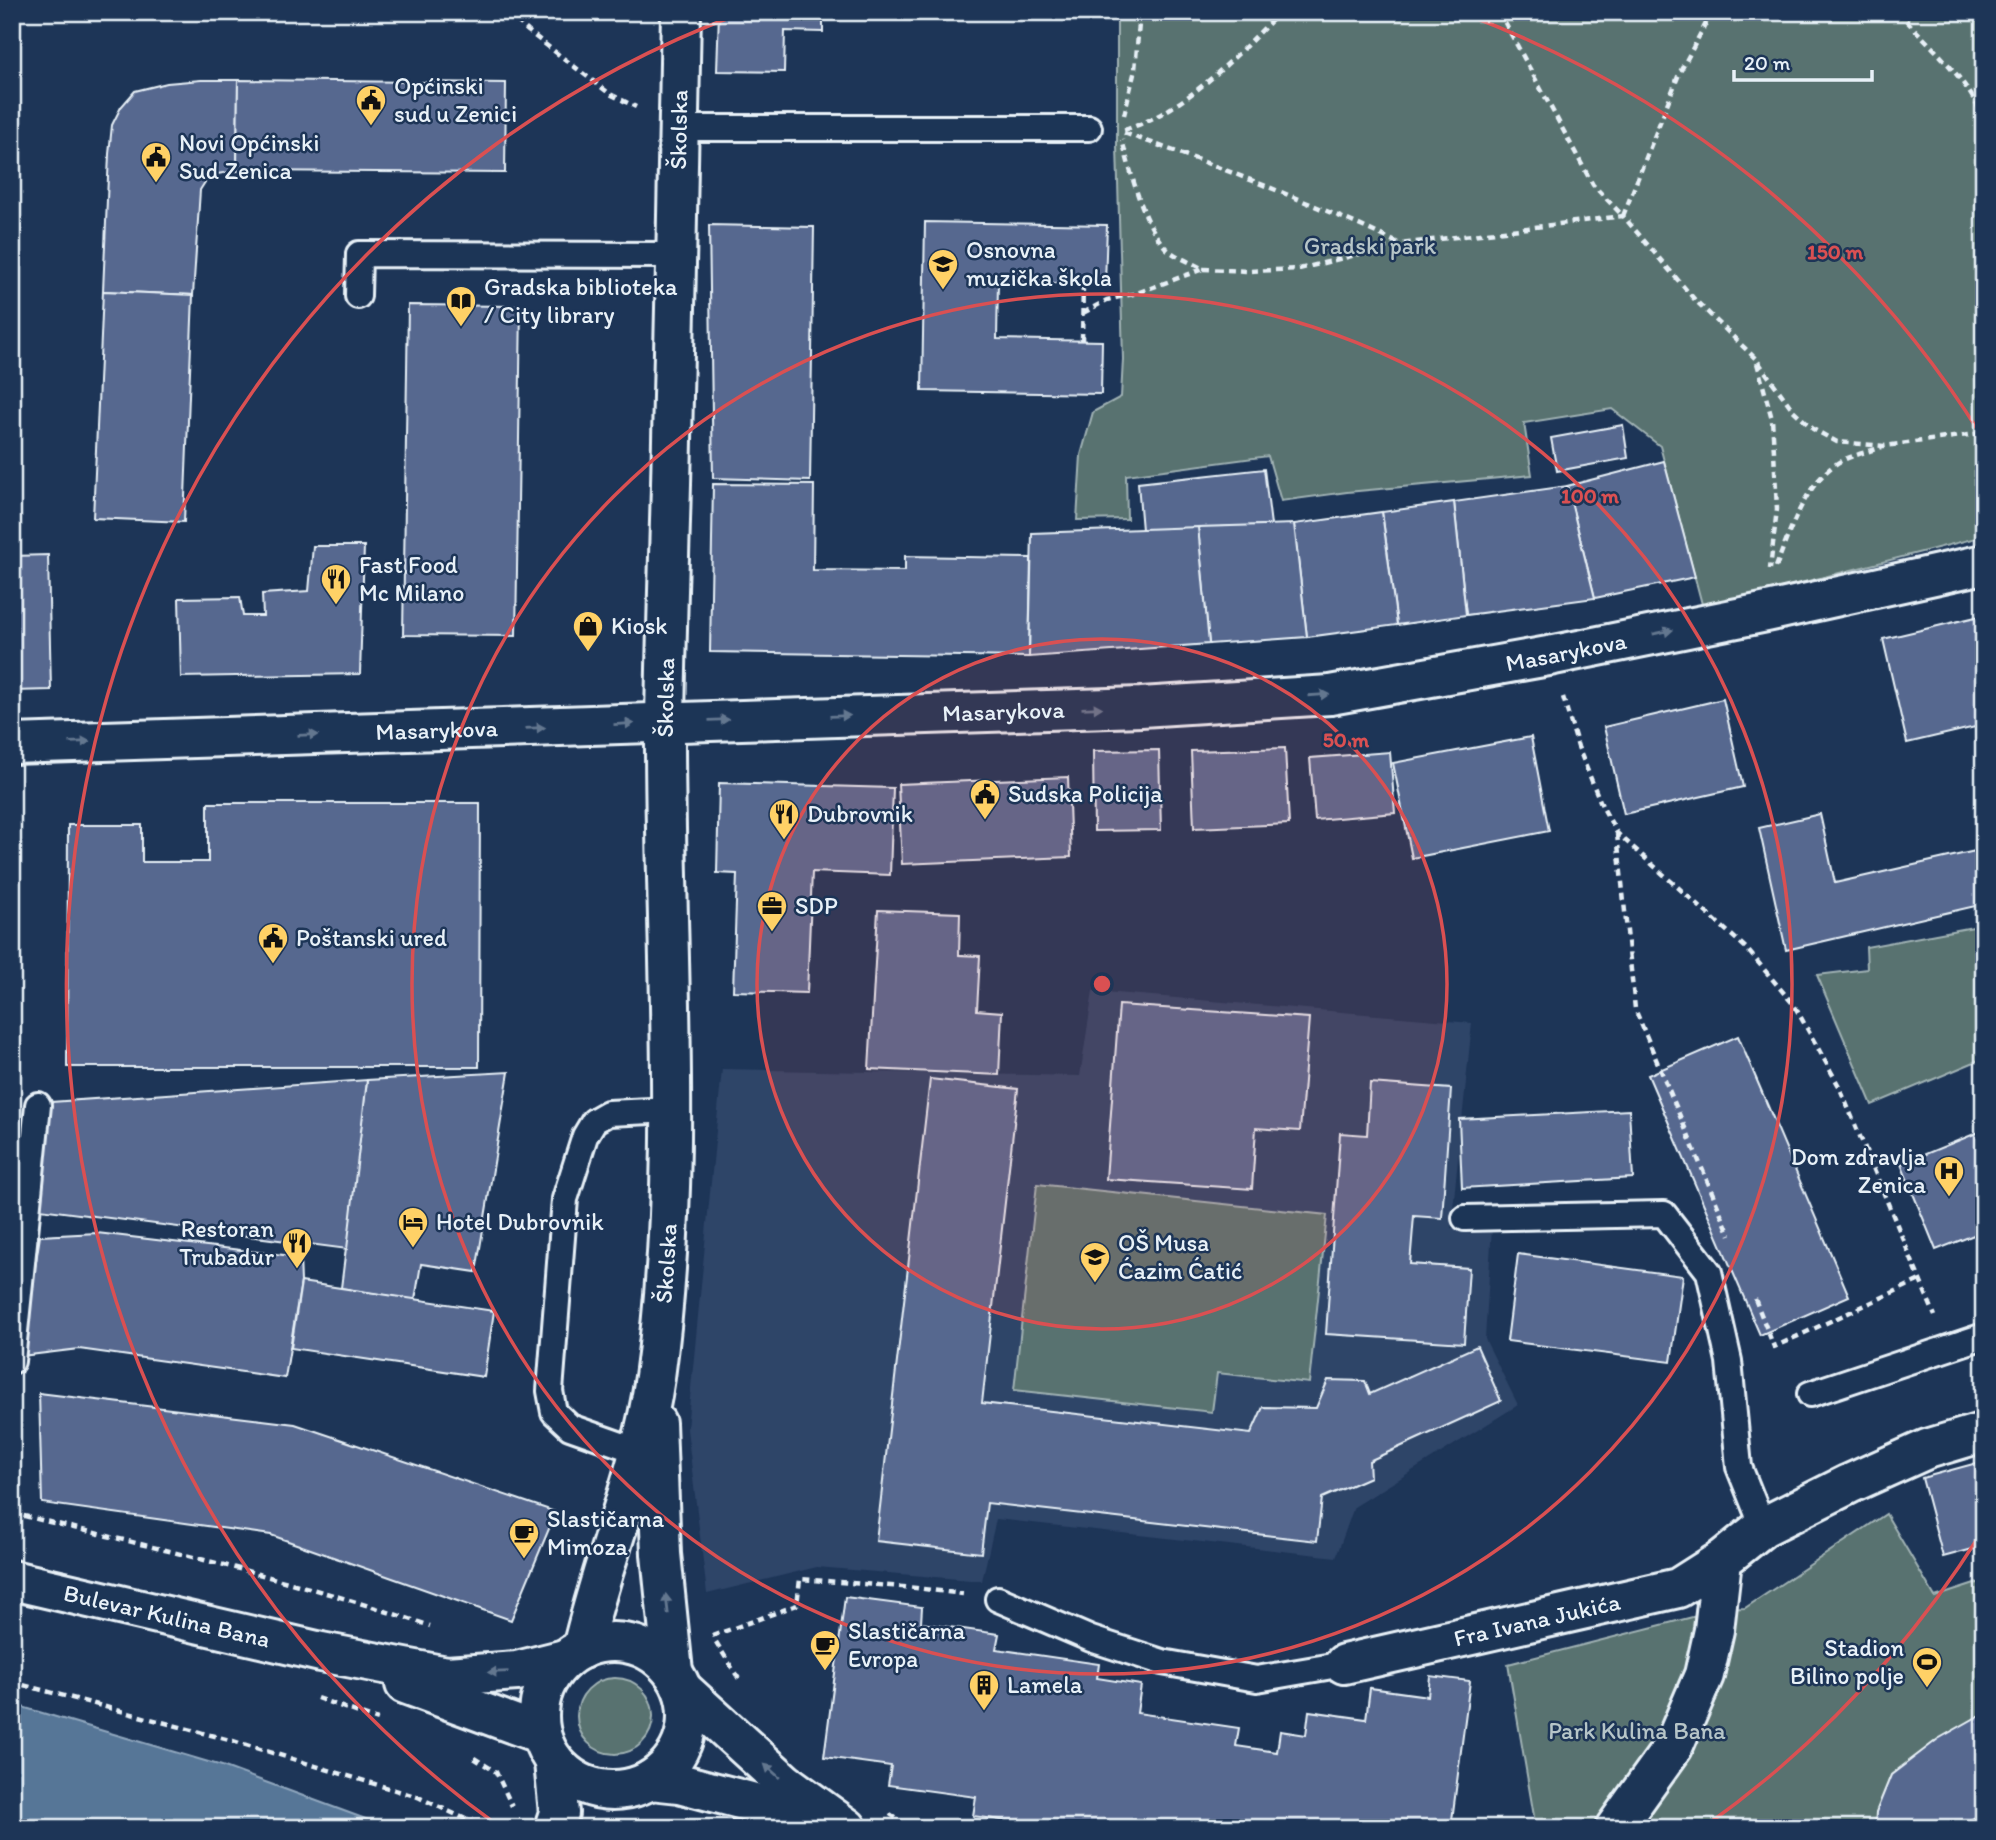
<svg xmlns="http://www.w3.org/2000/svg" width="1996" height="1840" font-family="Itim,sans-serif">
<rect width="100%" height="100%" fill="#1d3557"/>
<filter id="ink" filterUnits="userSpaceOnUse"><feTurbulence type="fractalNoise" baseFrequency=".0143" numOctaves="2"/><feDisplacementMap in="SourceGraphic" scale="14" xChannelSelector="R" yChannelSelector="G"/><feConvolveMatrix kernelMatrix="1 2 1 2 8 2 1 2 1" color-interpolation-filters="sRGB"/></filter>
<g filter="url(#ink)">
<path fill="#2e4468" d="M1093 991 1472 1023 1451 1228 1492 1227 1485 1339 1518 1405 1354 1507 1336 1557 996 1519 982 1581 817 1567 707 1594 687 1429 722 1069 1080 1076Z"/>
<g fill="#59726f" stroke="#a0b2b4" stroke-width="2">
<path d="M1117 12H1984V536L1703 608 1660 446 1612 409 1524 423 1532 475 1347 492 1281 501 1268 456 1126 475 1127 519 1077 520 1081 455 1093 412 1121 397 1123 359 1117 146Z"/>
<path d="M1984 925V1058L1872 1105 1817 975 1867 969 1866 947Z"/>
<path d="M1037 1184 1327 1215 1309 1383 1217 1373 1212 1412 1014 1390Z"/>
<path d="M1886 1514 1935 1597 1984 1581V1828H1536L1508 1664 1724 1609 1745 1608Z"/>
<circle cx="615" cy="1716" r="38"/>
</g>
<path fill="#567697" stroke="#90a7be" stroke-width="2" d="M12 1704 222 1766 390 1828H12Z"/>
<g fill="#57688f" stroke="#e8f1f8" stroke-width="2">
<path d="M719 12H823V32L785 31 784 72 717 71Z"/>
<path d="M201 80H238L237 171 217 174 207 179 200 190 193 295 103 291 109 154 112 125 121 107 135 91 167 83Z"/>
<path d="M238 80 506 83 505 173 237 171Z"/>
<path d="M925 222 1107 225 1105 284 998 282 997 339 1102 341 1101 394 922 391Z"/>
<path d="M709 225 814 227 810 481 713 478Z"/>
<path d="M103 291 193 295 184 522 93 518Z"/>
<path d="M408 305 521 306 516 636 403 635Z"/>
<path d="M1623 425 1628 458 1557 471 1551 438Z"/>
<path d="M1664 461 1695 577 1595 598 1567 486Z"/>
<path d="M1264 469 1271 525 1142 530 1138 483Z"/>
<path d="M713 484 814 485 813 570 905 571V556L1031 558 1029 657 710 652Z"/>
<path d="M1567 486 1595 598 1466 615 1454 502Z"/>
<path d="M1454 502 1466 615 1397 625 1382 512Z"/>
<path d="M1382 512 1397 625 1307 637 1294 524Z"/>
<path d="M1294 524 1307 637 1209 644 1198 527Z"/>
<path d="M1198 527 1209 644 1029 657 1032 533Z"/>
<path d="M313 546H364L360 674 181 677 179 598 240 597 243 616H263L262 594 309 591Z"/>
<path d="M48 555 51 690 12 691V556Z"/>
<path d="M1984 615V725L1907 743 1883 639Z"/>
<path d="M1723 699 1743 787 1624 814 1604 727Z"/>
<path d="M1531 737 1549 831 1412 858 1393 763Z"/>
<path d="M1285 748 1289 824 1194 828 1191 751Z"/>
<path d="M1159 750 1161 830 1094 831 1093 751Z"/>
<path d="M1390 752 1395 813 1315 820 1310 758Z"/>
<path d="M1068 777 1071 857 902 864 898 784Z"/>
<path d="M719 783 893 788 890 875 812 872 807 993 733 991 737 874 717 873Z"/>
<path d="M208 803H480L479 1067H67L68 825H142V862H208Z"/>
<path d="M1820 814 1835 883 1984 849V904L1786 950 1759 828Z"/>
<path d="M878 910 960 913 959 955 980 956 977 1010 1002 1012 999 1075 869 1069Z"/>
<path d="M1119 1005 1309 1018 1300 1131 1256 1128 1252 1189 1106 1179Z"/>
<path d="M1738 1036 1849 1296 1760 1335 1648 1075Z"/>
<path d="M509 1072 476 1272 421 1264 415 1300 341 1288 367 1080Z"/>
<path d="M930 1079 1018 1089 982 1403 1251 1434 1263 1407 1316 1408 1328 1380 1365 1381 1370 1394 1477 1346 1501 1401 1369 1461 1370 1477 1322 1498 1317 1541 987 1503 981 1553 876 1541Z"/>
<path d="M367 1080 347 1249 40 1209 51 1102Z"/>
<path d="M1370 1083 1451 1089 1442 1218 1414 1216 1410 1264 1469 1268 1464 1343 1326 1334 1340 1133 1367 1135Z"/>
<path d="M1629 1110 1633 1178 1462 1188 1459 1119Z"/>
<path d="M1984 1130V1231L1936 1250 1901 1164Z"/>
<path d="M97 1233 300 1257 301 1282 285 1378 79 1349 21 1356 40 1236Z"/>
<path d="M1518 1254 1683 1276 1671 1362 1507 1341Z"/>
<path d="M301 1282 494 1311 484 1377 291 1348Z"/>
<path d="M39 1393 295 1424 556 1512 511 1620 271 1535 42 1503Z"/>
<path d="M1984 1461V1546L1943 1557 1922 1478Z"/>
<path d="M845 1597 922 1607 921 1623 999 1634 996 1649 1099 1664 1097 1678 1141 1685 1137 1713 1239 1728 1236 1746 1277 1752 1280 1731 1306 1735 1309 1711 1366 1719 1370 1688 1428 1696 1430 1676 1470 1681 1451 1828H1056L973 1816 976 1797 888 1785 891 1766 824 1757Z"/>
<path d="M1984 1713V1812L1956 1828H1875L1876 1812 1891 1775 1938 1739Z"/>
</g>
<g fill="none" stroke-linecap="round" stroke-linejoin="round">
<g stroke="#e8f1f8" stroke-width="30">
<g id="service">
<path d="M679 128H1089"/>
<path d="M358 296 359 254 676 255"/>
<path d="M1465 1218 1664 1214 1709 1272 1729 1361 1739 1467 1763 1527"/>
<path d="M12 1361 38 1105"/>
<path d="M1810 1394 1984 1336"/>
<path d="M638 1451 570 1427 554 1412 550 1391 565 1199 585 1136 594 1121 608 1113 673 1110"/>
<path d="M998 1599 1091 1639 1162 1662 1257 1679 1344 1664"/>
</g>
</g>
<g stroke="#e8f1f8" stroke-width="44">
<g id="minor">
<path id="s1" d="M12 744 1141 707 1330 695 1554 655 1767 612 1984 564"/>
<path id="s2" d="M1344 1664 1678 1588 1722 1560"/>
<path d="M1615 1828 1673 1747 1704 1675 1714 1630 1722 1560 1763 1527 1849 1484 1927 1449 1984 1432"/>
</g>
</g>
<g stroke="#e8f1f8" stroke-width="44">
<g id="tertiary">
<path d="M656 1423 661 1554 673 1672"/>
<path id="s3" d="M12 1580 321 1652 447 1676 517 1671 565 1659"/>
<circle cx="613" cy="1716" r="74"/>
<path id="s4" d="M582 1649C603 1558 642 1469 655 1377 685 1160 664 942 665 724 666 644 669 564 671 484 675 327 678 169 681 12"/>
<path d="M405 1684 541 1734"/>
<path d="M683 1690 785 1783 847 1828"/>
<path d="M554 1762 559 1813 554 1828"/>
<path d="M651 1780 679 1783 826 1822"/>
</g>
</g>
<g stroke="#e8f1f8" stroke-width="4.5" stroke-dasharray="7 5" stroke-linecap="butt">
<path d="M508 12 528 31 610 94 636 107"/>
<path d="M1499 12 1593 185 1623 216 1679 74 1712 12"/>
<path d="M1898 12C1930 46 1966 76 1984 120"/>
<path d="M1124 115 1135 70 1140 12"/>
<path d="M1124 130C1187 110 1235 57 1280 12"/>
<path d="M1124 133C1217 166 1309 201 1398 243"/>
<path d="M1203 269 1248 271 1299 269 1400 244 1623 216 1695 300 1756 359 1793 410 1813 429 1837 442 1884 446 1984 433"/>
<path d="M1083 313 1107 300 1137 293 1203 269C1191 262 1173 256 1165 247 1142 222 1131 172 1122 140"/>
<path d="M1082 340 1083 283"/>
<path d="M1757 363 1772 419 1774 452 1777 509 1770 569"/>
<path d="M1776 567C1789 533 1804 486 1836 464 1848 456 1868 452 1882 447"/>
<path d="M1563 697 1578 747 1602 806 1617 833 1746 948 1794 1005 1839 1086 1935 1316"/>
<path d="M1617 834 1635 1009 1730 1235"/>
<path d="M1755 1299 1774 1347 1920 1280"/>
<path d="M12 1513C152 1547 294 1579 430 1626"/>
<path d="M712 1636 797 1605 800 1579 916 1588 963 1594"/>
<path d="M716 1642 739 1679"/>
<path d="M12 1682 233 1741 418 1797 485 1828"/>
<path d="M317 1698 378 1720"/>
<path d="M474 1758 496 1772 512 1806"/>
<path d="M890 1814 910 1828"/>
</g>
<use href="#service" stroke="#1d3557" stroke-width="24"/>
<use href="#minor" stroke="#1d3557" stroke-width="38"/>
<use href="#tertiary" stroke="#1d3557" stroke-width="38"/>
</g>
<defs><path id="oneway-solid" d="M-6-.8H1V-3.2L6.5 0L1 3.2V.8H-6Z" transform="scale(1.75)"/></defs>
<g fill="#64778f">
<use href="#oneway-solid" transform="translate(1663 632) rotate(-11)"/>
<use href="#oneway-solid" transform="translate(1319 695) rotate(-4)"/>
<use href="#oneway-solid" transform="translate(1092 708) rotate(-2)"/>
<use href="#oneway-solid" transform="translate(840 716) rotate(-2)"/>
<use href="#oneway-solid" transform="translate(719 720) rotate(-2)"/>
<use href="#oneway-solid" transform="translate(624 724) rotate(-3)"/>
<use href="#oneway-solid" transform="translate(535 728) rotate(-2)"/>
<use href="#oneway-solid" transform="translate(308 735) rotate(-2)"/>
<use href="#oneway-solid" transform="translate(80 742) rotate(-2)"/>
<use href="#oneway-solid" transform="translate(667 1604) rotate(-97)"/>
<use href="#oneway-solid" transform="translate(498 1672) rotate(178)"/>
<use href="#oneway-solid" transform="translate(772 1771) rotate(-138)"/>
</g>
</g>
<circle cx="1102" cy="984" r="345" fill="#da5052" fill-opacity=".12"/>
<g fill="none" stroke="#da5052" stroke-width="3.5">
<circle cx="1102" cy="984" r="345"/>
<circle cx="1102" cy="984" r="690"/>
<path d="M1981 1533A1036 1036 0 0 1 1704 1827M500 1827A1036 1036 0 0 1 739 14M1465 14A1036 1036 0 0 1 1981 435"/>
</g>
<defs>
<g id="civic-pin" transform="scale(1.575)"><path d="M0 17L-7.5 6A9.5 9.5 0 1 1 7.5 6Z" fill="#ffd166" stroke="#1d3557"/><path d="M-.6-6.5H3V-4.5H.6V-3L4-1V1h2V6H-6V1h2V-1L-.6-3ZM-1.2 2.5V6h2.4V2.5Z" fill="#111"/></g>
<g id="school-pin" transform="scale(1.575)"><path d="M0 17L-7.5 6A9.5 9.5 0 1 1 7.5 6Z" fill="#ffd166" stroke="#1d3557"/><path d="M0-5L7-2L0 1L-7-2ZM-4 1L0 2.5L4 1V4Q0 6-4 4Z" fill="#111"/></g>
<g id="library-pin" transform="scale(1.575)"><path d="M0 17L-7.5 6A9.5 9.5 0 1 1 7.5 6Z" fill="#ffd166" stroke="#1d3557"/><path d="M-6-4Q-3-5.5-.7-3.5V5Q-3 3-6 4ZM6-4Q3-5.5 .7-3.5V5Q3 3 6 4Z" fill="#111"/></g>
<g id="restaurant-pin" transform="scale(1.575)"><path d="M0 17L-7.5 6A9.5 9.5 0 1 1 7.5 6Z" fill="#ffd166" stroke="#1d3557"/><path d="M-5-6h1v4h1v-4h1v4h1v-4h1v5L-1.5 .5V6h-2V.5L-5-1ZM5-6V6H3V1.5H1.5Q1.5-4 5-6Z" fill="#111"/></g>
<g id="shop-pin" transform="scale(1.575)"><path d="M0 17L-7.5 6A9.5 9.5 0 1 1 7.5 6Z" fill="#ffd166" stroke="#1d3557"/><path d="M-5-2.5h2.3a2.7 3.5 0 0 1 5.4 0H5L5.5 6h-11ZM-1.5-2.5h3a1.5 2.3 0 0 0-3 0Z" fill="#111"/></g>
<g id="office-pin" transform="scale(1.575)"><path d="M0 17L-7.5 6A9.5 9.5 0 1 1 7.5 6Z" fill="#ffd166" stroke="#1d3557"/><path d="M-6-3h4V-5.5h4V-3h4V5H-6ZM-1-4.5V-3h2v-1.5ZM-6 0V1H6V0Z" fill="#111"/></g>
<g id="hospital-pin" transform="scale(1.575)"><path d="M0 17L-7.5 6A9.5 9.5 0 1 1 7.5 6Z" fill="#ffd166" stroke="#1d3557"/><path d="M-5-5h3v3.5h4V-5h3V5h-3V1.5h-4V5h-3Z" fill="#111"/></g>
<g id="hotel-pin" transform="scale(1.575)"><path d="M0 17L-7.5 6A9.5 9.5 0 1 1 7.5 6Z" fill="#ffd166" stroke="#1d3557"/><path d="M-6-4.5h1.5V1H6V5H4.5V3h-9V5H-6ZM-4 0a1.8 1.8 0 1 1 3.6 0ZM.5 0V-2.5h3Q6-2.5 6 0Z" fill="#111"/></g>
<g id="cafe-pin" transform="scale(1.575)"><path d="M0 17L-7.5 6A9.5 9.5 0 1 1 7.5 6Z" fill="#ffd166" stroke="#1d3557"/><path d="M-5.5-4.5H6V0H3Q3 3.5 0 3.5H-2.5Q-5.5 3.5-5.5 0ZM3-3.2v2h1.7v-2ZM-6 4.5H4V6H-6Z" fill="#111"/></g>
<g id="stadium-pin" transform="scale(1.575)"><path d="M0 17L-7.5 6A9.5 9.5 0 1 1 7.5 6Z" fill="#ffd166" stroke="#1d3557"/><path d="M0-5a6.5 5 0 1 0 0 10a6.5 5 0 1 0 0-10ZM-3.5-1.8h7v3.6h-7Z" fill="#111"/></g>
<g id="building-pin" transform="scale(1.575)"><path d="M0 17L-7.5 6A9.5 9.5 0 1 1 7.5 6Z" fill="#ffd166" stroke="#1d3557"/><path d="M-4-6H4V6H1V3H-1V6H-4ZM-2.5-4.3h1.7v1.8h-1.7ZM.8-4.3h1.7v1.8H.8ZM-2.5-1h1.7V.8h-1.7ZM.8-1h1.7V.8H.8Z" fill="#111"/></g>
</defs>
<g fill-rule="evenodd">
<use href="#civic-pin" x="371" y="100"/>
<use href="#civic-pin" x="156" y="157"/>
<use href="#school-pin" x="943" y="264"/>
<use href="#library-pin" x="461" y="301"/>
<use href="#restaurant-pin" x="336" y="579"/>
<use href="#shop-pin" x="588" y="626"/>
<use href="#civic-pin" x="985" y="794"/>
<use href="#restaurant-pin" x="784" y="814"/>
<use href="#office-pin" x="772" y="906"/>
<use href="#civic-pin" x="273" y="938"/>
<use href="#hospital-pin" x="1949" y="1171"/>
<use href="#hotel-pin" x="413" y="1222"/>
<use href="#restaurant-pin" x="297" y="1243"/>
<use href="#school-pin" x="1095" y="1257"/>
<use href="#cafe-pin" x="524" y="1533"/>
<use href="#cafe-pin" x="825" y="1645"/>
<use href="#stadium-pin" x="1927" y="1662"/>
<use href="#building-pin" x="984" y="1685"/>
</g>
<g text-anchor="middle" stroke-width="5" stroke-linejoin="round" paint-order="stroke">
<g font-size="24" fill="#e8f1f8" stroke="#1d3557" text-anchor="start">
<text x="394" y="94">Općinski<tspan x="394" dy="28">sud u Zenici</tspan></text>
<text x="179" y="151">Novi Općinski<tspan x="179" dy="28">Sud Zenica</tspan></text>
<text x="966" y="258">Osnovna<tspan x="966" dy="28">muzička škola</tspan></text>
<text x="484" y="295">Gradska biblioteka<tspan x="484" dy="28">/ City library</tspan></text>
<text x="359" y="573">Fast Food<tspan x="359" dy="28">Mc Milano</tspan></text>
<text x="611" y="634">Kiosk</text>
<text x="1008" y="802">Sudska Policija</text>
<text x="807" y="822">Dubrovnik</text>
<text x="795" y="914">SDP</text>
<text x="296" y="946">Poštanski ured</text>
<text x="1926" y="1165" text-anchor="end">Dom zdravlja<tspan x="1926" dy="28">Zenica</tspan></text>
<text x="436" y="1230">Hotel Dubrovnik</text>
<text x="274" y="1237" text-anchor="end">Restoran<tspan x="274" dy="28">Trubadur</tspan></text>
<text x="1118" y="1251">OŠ Musa<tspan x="1118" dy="28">Ćazim Ćatić</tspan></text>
<text x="547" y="1527">Slastičarna<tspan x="547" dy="28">Mimoza</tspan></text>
<text x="848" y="1639">Slastičarna<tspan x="848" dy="28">Evropa</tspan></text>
<text x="1904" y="1656" text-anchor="end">Stadion<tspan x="1904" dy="28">Bilino polje</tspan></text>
<text x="1007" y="1693">Lamela</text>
</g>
<g font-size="24" fill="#e8f1f8" stroke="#1d3557">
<text dy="8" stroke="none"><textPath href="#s4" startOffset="1530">Školska</textPath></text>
<text dy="8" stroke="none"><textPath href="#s1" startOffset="1559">Masarykova</textPath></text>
<text dy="8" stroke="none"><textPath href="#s4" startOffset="962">Školska</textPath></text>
<text dy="8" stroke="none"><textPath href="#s1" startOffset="992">Masarykova</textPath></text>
<text dy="8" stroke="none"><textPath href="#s1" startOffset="425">Masarykova</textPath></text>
<text dy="8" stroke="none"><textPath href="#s4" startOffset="396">Školska</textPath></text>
<text dy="8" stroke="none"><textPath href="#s3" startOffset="159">Bulevar Kulina Bana</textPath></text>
<text dy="8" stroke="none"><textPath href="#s2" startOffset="198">Fra Ivana Jukića</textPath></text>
</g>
<g font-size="24" fill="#b6c5c8" stroke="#1d3557">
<text x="1370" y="254">Gradski park</text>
<text x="1637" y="1739">Park Kulina Bana</text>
</g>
</g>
<circle cx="1102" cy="984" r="10" fill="#da5052" stroke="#1d3557" stroke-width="3.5"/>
<g font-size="21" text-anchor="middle" font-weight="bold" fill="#da5052" stroke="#1d3557" stroke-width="5" stroke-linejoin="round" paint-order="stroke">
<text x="1835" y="259">150 m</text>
<text x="1590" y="503">100 m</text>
<text x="1346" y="747">50 m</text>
</g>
<rect width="1996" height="1840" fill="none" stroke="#1d3557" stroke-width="42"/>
<rect x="21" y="21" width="1954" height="1798" fill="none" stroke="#e8f1f8" stroke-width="2.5" filter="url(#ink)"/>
<path d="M1734 70v10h138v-10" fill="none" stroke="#e8f1f8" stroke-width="3.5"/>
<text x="1744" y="70" font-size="21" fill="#e8f1f8" stroke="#1d3557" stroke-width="5" paint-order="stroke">20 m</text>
</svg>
